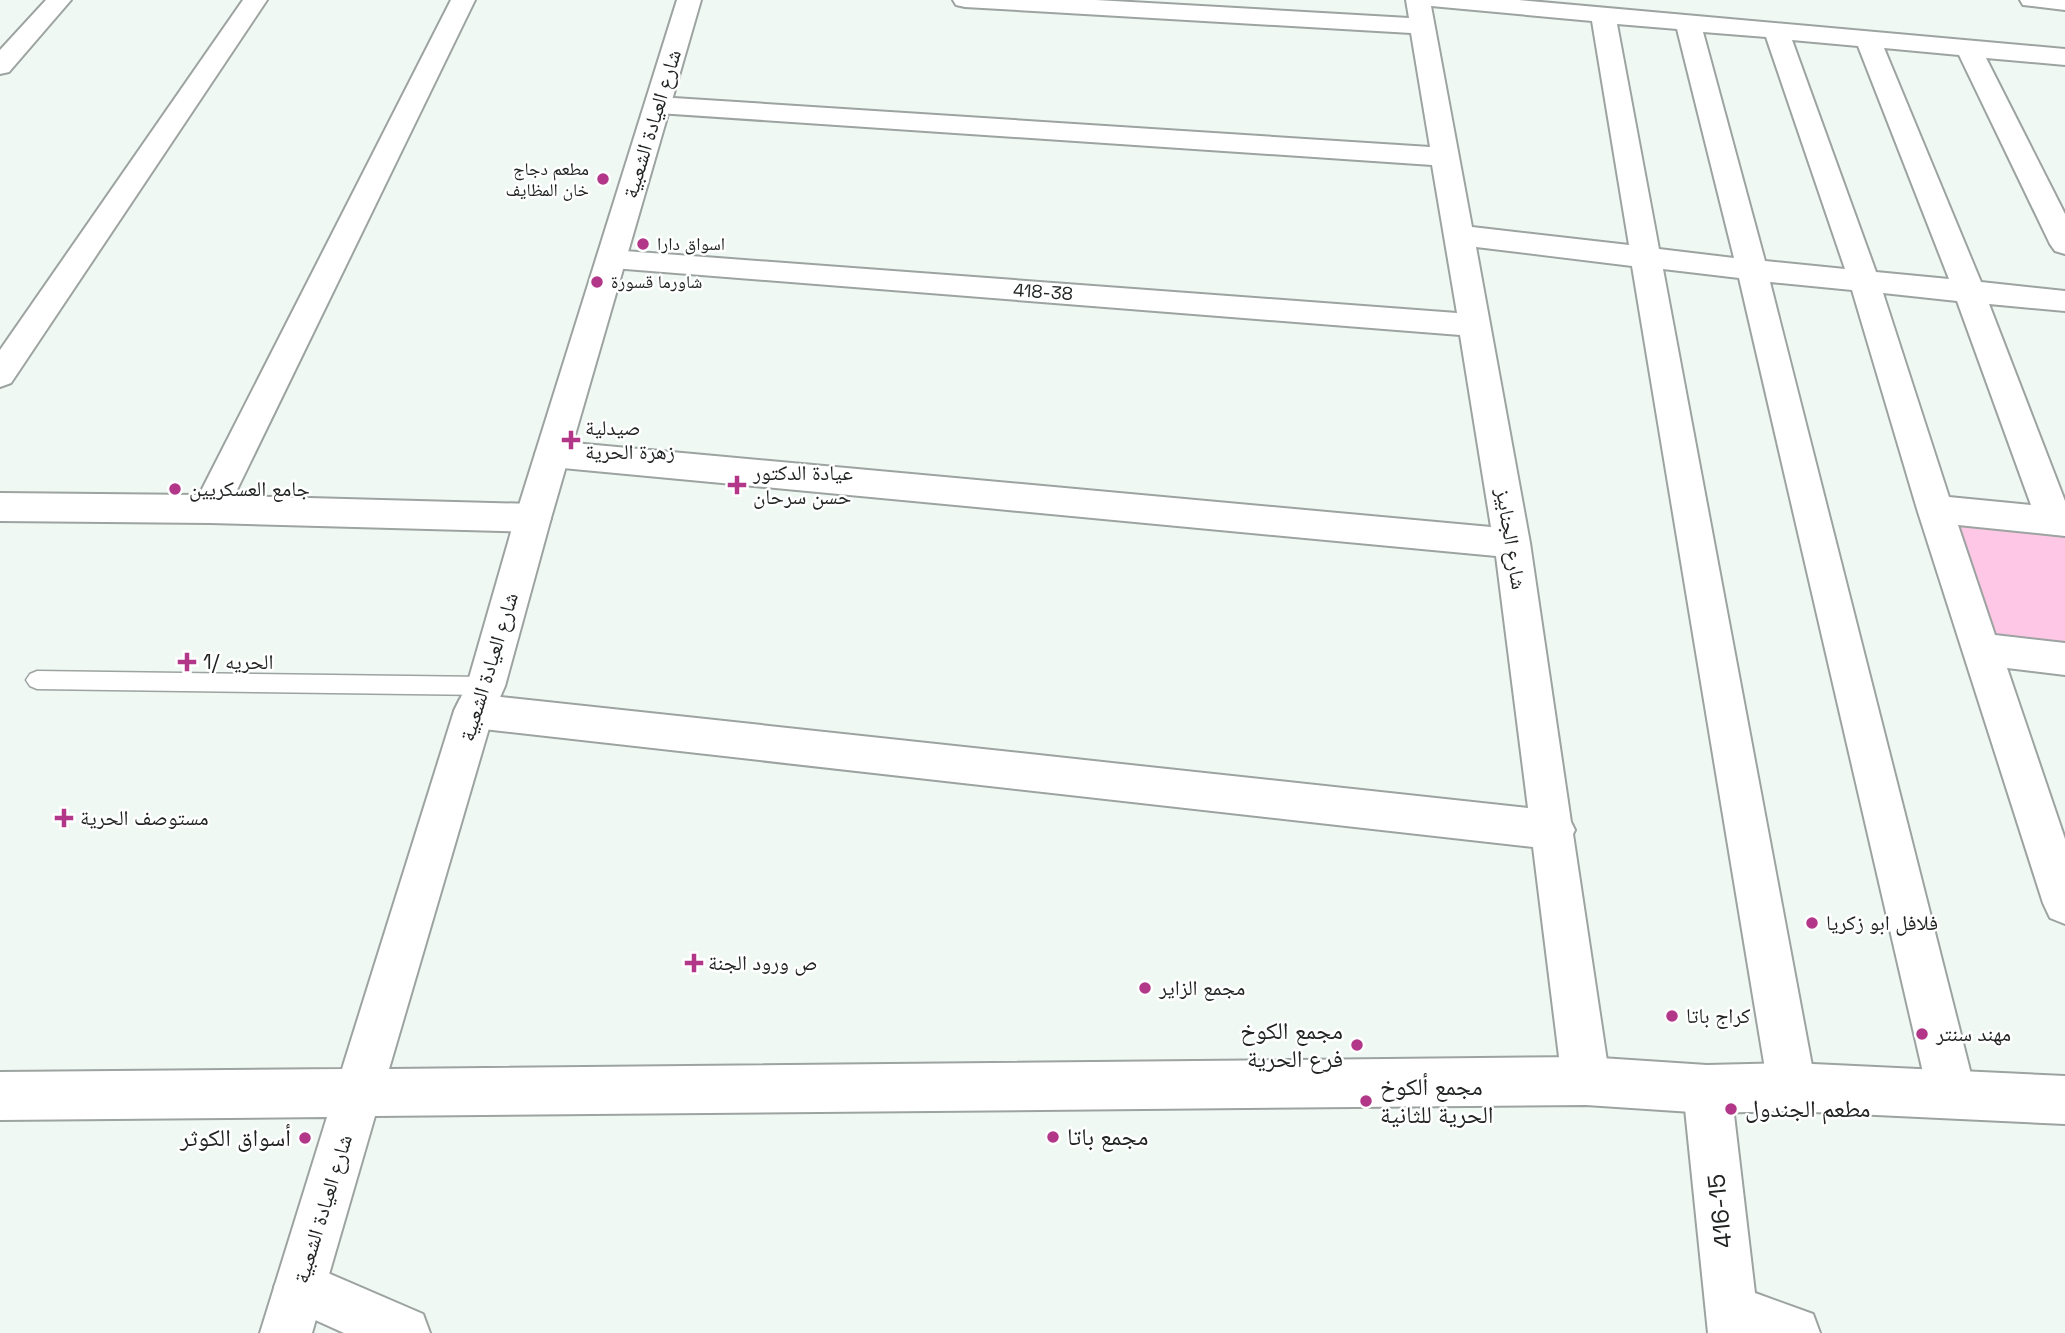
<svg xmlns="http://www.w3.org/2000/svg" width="2065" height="1333" font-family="'Space Grotesk','Noto Naskh Arabic',sans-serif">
<rect width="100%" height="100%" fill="#f0f8f4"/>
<path fill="#fdc7e5" d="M1947 518 2065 529V649L1987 640Z"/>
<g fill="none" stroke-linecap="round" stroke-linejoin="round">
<g stroke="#9ca3a0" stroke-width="3">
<path id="service" d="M37 671 486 677 494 680 497 686 494 692 486 695 37 689 30 686 26 680 30 674Z"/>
</g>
<g stroke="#9ca3a0" stroke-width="4">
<g id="minor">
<path d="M46 0H71L9 72 0 74V50Z"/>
<path d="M243 0H267L11 383 0 387V350Z"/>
<path d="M451 0H475L234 496 533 504 546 508 551 518 546 528 533 532 210 523 0 521V493L199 495Z"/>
<path d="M953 0H1096L1409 18 1406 0H1519L2065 49V65L1986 58 2065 214V254L2055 251 2050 244 1959 55 1884 48 1981 282 2065 291V311L1989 304 2065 501V536L1958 525 1995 635 2065 643V675L2007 668 2065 839V924L2050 918 2043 903 1917 509 1852 290 1770 282 1976 1094 1969 1111 1952 1118 1935 1111 1928 1094 1739 278 1663 269 1816 1087 1809 1104 1792 1111 1775 1104 1768 1087 1632 266 1476 247 1530 543 1571 822 1575 830 1573 834 1610 1081 1603 1098 1586 1105 1569 1098 1562 1081 1533 847 474 728 460 723 454 711 460 699 474 694 1528 808 1496 556 552 467 540 463 535 454 540 445 552 441 1491 527 1460 335 600 267 596 260 600 253 611 250 1457 313 1432 165 658 113 649 111 645 105 649 99 658 97 1430 147 1411 33 965 7 956 5ZM1431 6 1592 21 1629 245 1472 227ZM1617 24 1677 29 1734 258 1659 249ZM1703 32 1766 37 1845 269 1765 261ZM1792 40 1858 46 1949 279 1876 272ZM1883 293 1957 301 2031 505 1949 497Z"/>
<path d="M2020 0H2065V10L2023 5Z"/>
<path d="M1707 1065 1724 1072 1731 1089 1755 1293 1813 1314 1820 1333H1708L1683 1089 1690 1072Z"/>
<path d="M300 1261 423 1314 430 1333H344L282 1305 274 1287 282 1269Z"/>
</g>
</g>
<g stroke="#9ca3a0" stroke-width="4">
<path id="tertiary" d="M677 0H701L551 518 505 686 494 711 389 1069 1586 1057 1707 1065 1792 1063 2065 1076V1124L1792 1111 1707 1113 1586 1105 375 1116 312 1333H260L327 1117 0 1120V1072L342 1069 454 711 467 685 515 518Z"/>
</g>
<use href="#service" fill="#fff" fill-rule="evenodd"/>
<use href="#minor" fill="#fff" fill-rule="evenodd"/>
<use href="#tertiary" fill="#fff" fill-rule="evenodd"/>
</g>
<g fill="#b23788" stroke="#fff" stroke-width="2.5">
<circle cx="603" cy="179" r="7"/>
<circle cx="643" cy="244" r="7"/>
<circle cx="597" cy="282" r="7"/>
<path d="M567.5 429.5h7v7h7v7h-7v7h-7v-7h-7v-7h7z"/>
<path d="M733.5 474.5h7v7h7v7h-7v7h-7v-7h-7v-7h7z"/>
<circle cx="175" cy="489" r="7"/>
<path d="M183.5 651.5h7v7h7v7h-7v7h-7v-7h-7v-7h7z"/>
<path d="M60.5 807.5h7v7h7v7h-7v7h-7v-7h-7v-7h7z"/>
<circle cx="1812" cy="923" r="7"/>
<path d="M690.5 952.5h7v7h7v7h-7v7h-7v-7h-7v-7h7z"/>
<circle cx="1145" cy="988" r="7"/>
<circle cx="1672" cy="1016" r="7"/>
<circle cx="1922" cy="1034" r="7"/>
<circle cx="1357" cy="1045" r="7"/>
<circle cx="1366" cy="1101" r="7"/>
<circle cx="1731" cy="1109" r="7"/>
<circle cx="1053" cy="1137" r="7"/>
<circle cx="305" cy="1138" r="7"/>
</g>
<g text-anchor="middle" stroke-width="5" stroke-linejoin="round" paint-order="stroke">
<g font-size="18" fill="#212423" stroke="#fff" text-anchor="start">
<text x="589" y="175" text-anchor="end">مطعم دجاج<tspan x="589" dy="21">خان المظايف</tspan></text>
<text x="657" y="250">اسواق دارا</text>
<text x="611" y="288">شاورما قسورة</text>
</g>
<g font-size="18" fill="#212423" stroke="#fff">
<text transform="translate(1043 292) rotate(4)" y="6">418-38</text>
</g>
<g font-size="21" fill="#212423" stroke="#fff">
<text transform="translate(652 124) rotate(-73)" y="7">شارع العيادة الشعبية</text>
<text transform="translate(1511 539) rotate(81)" y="7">شارع الجنابيز</text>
<text transform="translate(489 667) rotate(-73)" y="7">شارع العيادة الشعبية</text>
<text transform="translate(323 1209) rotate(-73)" y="7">شارع العيادة الشعبية</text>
</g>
<g font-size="21" fill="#212423" stroke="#fff" text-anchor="start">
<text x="585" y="435">صيدلية<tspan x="585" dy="24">زهرة الحرية</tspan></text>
<text x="753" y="480">عيادة الدكتور<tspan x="753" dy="24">حسن سرحان</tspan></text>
<text x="189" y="496">جامع العسكريين</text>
<text x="203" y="669">الحريه /1</text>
<text x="80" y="825">مستوصف الحرية</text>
<text x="1826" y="930">فلافل ابو زكريا</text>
<text x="708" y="970">ص ورود الجنة</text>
<text x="1159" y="995">مجمع الزاير</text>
<text x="1686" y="1023">كراج باتا</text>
<text x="1936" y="1041">مهند سنتر</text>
</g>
<g font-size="24" fill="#212423" stroke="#fff" text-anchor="start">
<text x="1343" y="1039" text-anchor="end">مجمع الكوخ<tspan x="1343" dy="28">فرع الحرية</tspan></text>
<text x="1380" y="1095">مجمع ألكوخ<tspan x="1380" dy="28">الحرية للثانية</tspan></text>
<text x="1745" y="1117">مطعم الجندول</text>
<text x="1067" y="1145">مجمع باتا</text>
<text x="291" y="1146" text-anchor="end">أسواق الكوثر</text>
</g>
<g font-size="24" fill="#212423" stroke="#fff">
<text transform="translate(1720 1211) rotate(-96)" y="8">416-15</text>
</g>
</g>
</svg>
